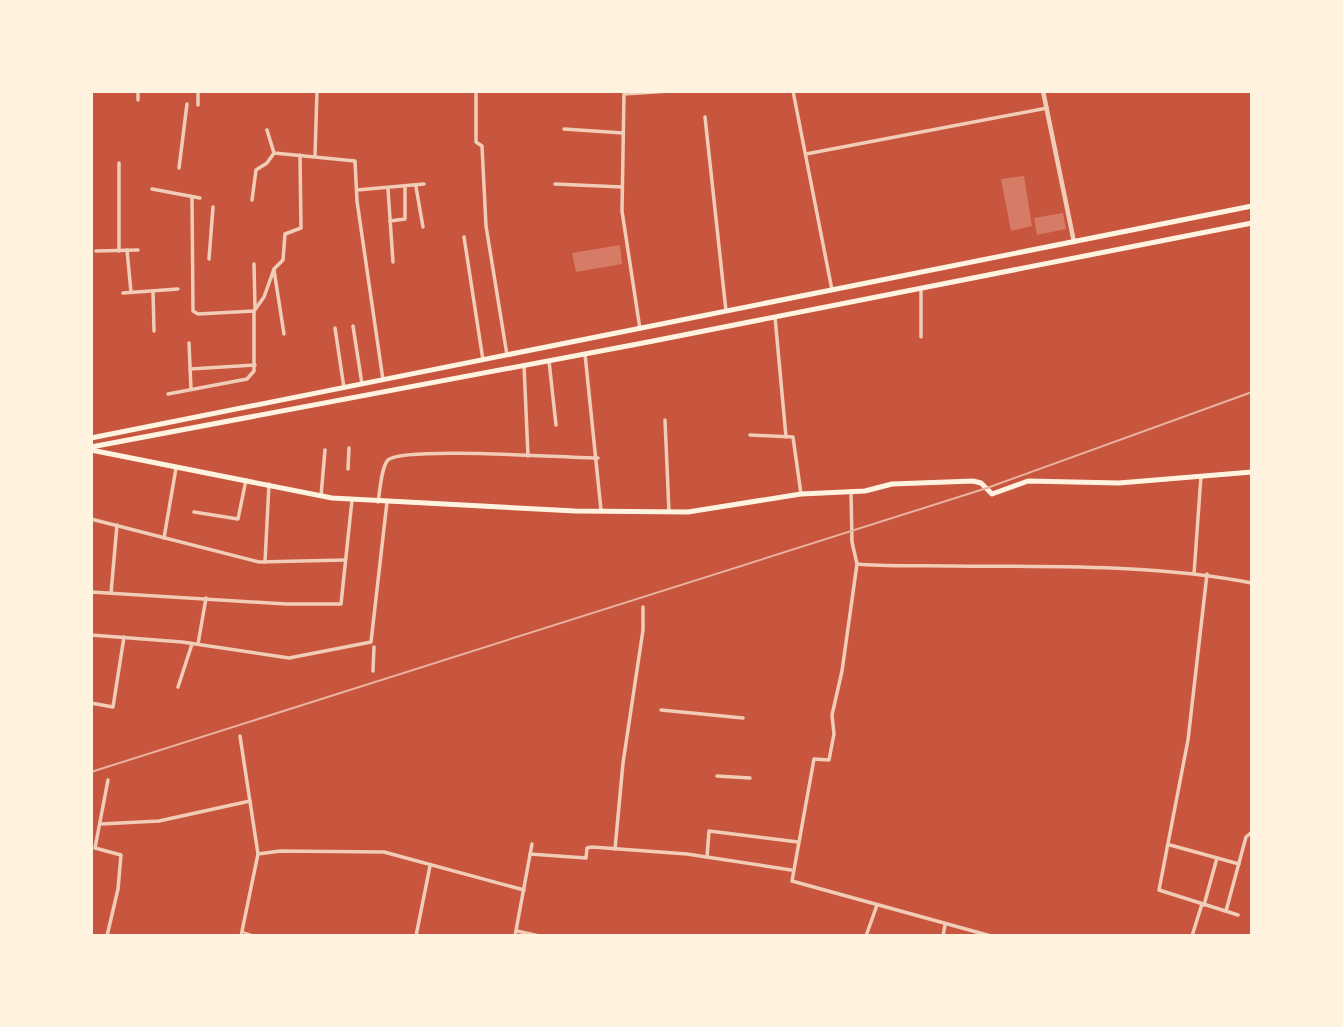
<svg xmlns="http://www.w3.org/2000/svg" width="1343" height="1027" font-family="Mulish,sans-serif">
<rect width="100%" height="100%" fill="#c8553d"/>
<g fill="#d67c66">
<path d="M1024 176 1032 226 1011 231 1001 179Z"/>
<path d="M1063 213 1066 229 1037 235 1034 218Z"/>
<path d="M620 245 622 264 576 272 572 253Z"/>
</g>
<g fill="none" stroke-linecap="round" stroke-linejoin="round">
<path stroke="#f1ccb7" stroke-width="2" d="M243 932 255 936"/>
<g stroke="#f1ccb7" stroke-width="3.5">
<path d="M476 91V142L482 146 486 226 507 355"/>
<path d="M793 91 832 290"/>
<path d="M91 98V106"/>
<path d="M138 100V91"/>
<path d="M198 105V91"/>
<path d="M705 117 726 311"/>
<path d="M564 129 623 133"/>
<path d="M274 153 355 161 357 201 383 380"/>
<path d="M806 154 1047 108"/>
<path d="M315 155 317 91"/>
<path d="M179 168 187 104"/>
<path d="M555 184 622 187"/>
<path d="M416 187 423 227"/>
<path d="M152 189 200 198"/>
<path d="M388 189 393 262"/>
<path d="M357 190 424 184"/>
<path d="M192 197 193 311 198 314 254 311"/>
<path d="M252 200 256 170 267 163 274 153 267 130"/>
<path d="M390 221 405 219V188"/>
<path d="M464 237 483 360"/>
<path d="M127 250 131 292"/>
<path d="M96 251 138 250"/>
<path d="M119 251V163"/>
<path d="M209 259 213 207"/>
<path d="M254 264 255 308"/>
<path d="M274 270 284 334"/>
<path d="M153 291 154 331"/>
<path d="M123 293 178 289"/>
<path d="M775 317 786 437"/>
<path d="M353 326 362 384"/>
<path d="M335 328 344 388"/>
<path d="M640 329 622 211 624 94 670 91"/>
<path d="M921 337V289"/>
<path d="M189 343 191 389"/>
<path d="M585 354 601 510"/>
<path d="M549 361 556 425"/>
<path d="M524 365 528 456"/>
<path d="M190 369 255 365"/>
<path d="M168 394 247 379 254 371V311L264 297 274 269 283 260 285 234 301 228 300 155"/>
<path d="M665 420 669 512"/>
<path d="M750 435 793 437 801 494"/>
<path d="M348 469 349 448"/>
<path d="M851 491 852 542 857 564 842 671 832 715 834 734 829 760 814 759 792 881 991 936"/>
<path d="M321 496 325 450"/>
<path d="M378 502C380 492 381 467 388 460 404 446 568 458 598 458"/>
<path d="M194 512 238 519 246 480"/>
<path d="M91 519 259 562 344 560"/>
<path d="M164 538 176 468"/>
<path d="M265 562 269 484"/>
<path d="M857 564C889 567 920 565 953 566 1052 567 1155 564 1252 583"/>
<path d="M1194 574 1201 476"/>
<path d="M1207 574 1188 740 1159 890 1238 915"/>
<path d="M91 592 286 604H341L352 500"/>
<path d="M111 593 117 525"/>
<path d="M91 635 182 642 289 658 371 642 387 502"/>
<path d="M198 644 206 598"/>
<path d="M373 671 374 647"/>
<path d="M178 687 192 644"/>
<path d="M91 703 113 707 124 637"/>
<path d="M661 710 743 718"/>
<path d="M240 736 258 854 241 936"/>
<path d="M717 776 750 778"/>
<path d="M101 824 159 821 250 801"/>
<path d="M1170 845 1239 864"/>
<path d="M615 849 623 763 643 630V607"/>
<path d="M258 854 280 851 384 852 524 890"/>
<path d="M530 854 586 858 587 848 592 847 687 854 791 870"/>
<path d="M707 857 709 831 798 842"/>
<path d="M1204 905 1217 858"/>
<path d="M1226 911 1246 837 1252 832"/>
<path d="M517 931 539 936"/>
<path d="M107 936 118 889 121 855 95 848 108 780"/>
<path d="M416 936 430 866"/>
<path d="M515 936 532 844"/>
<path d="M866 936 877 905"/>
<path d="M943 936 945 925"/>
<path d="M1192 936 1202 904"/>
</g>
<path stroke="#f1ccb7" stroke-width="4.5" d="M1043 91 1074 242"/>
<path stroke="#fff3e0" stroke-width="5" d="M91 450 332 498 575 511 688 512 801 494 865 491 892 484 973 481 981 483 992 494 1028 481 1119 483 1252 472"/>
<g stroke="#fff3e0" stroke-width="5">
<path d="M91 438 1252 206"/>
<path d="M91 447 643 343 1252 223"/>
</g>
<path stroke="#e9b49f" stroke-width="2" d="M91 772 987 488 1252 392"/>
</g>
<rect width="1343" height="1027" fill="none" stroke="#fff3e0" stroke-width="186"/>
</svg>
